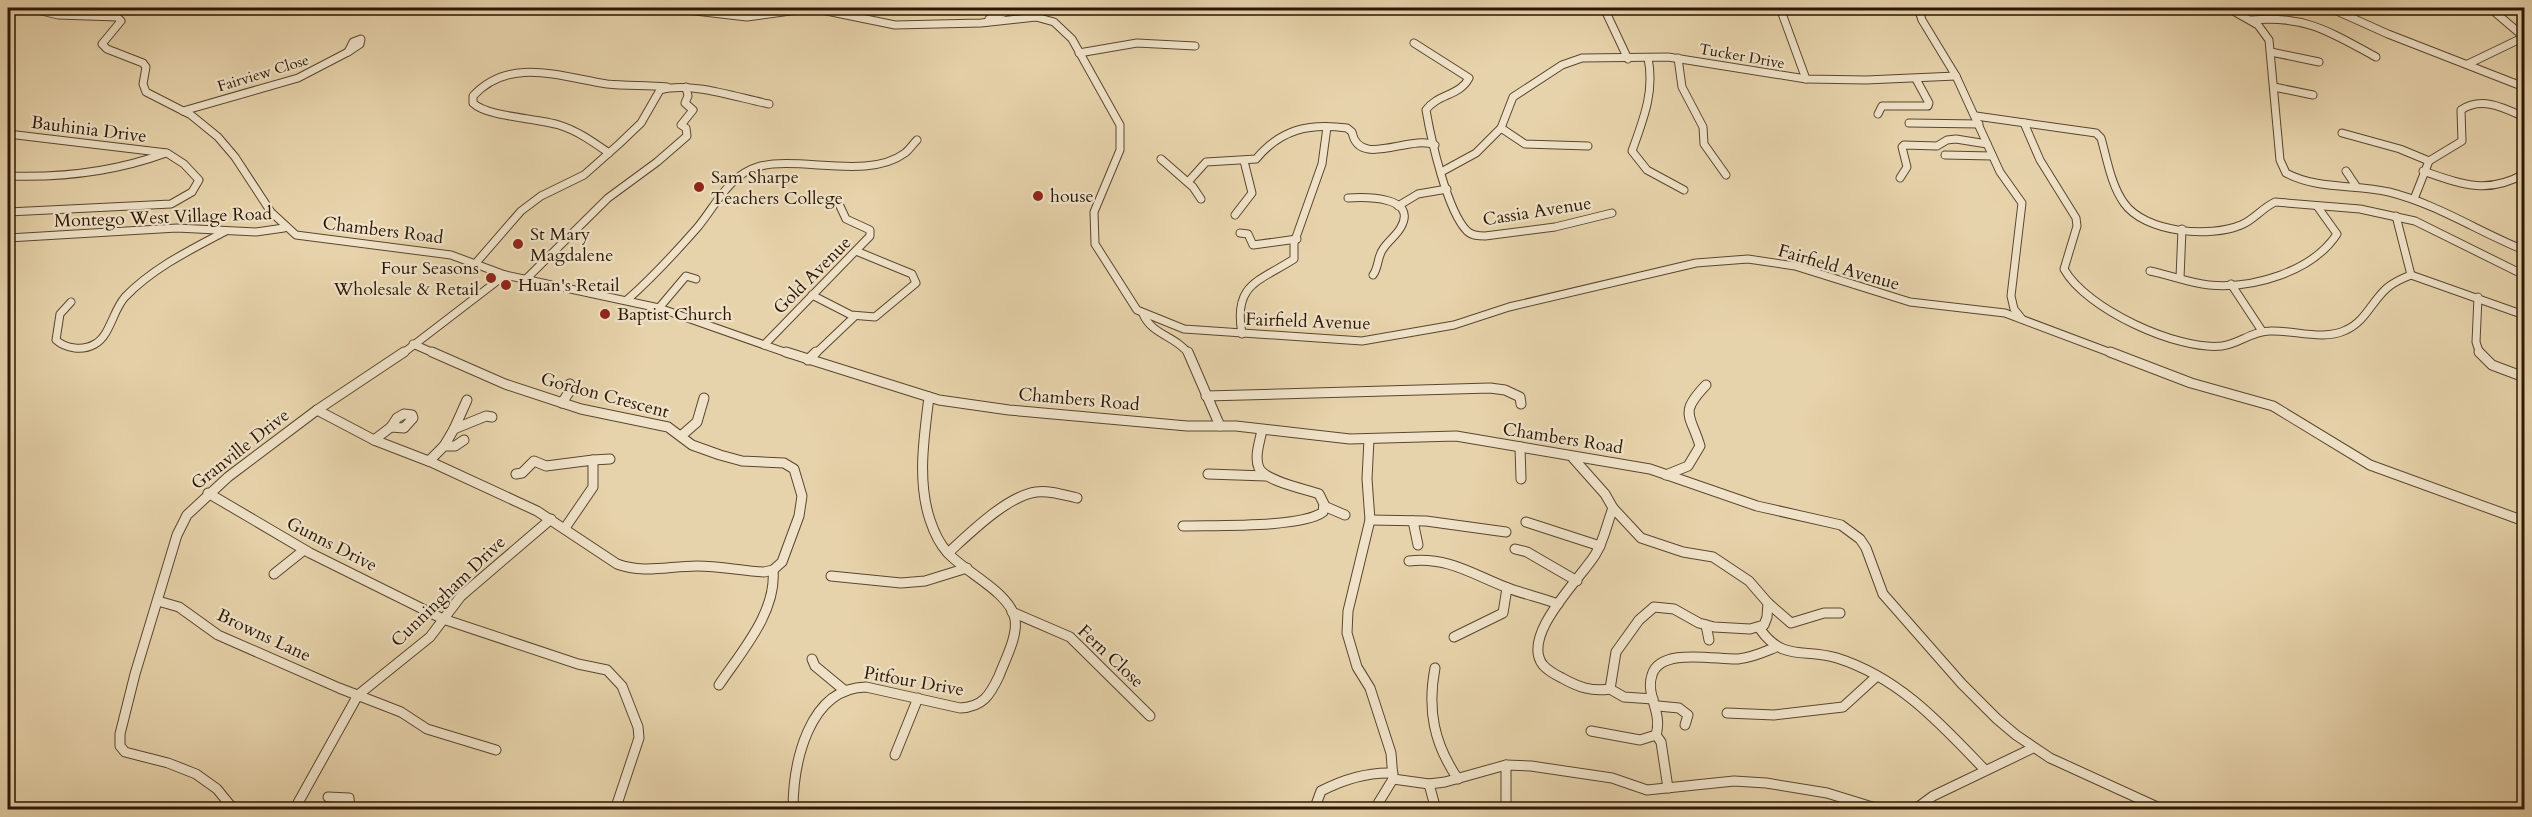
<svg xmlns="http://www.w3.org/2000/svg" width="2532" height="817" font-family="Cardo,serif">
<rect width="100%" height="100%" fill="#e7d3ab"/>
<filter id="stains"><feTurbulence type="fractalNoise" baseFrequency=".00333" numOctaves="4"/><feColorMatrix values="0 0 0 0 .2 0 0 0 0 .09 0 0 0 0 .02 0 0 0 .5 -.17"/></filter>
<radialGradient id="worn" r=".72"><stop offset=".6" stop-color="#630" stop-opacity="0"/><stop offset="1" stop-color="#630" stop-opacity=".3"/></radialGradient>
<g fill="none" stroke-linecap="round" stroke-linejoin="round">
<g stroke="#5a462e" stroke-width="9">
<g id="minor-far1">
<path d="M30 8 58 15 117 17 121 21 102 44 107 49 143 63 146 67 143 84 146 92 191 115 218 137 235 157 271 212 296 235 451 255 505 275 659 308 790 354"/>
<path d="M64 8H102"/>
<path d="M669 8 747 17 812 8 895 25 981 23 1036 17 1054 22 1072 39 1120 125V150L1094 212 1095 244 1137 310 1184 329 1362 341 1454 325 1509 307 1696 263 1748 259 1795 266 1910 302 2005 313 2114 354"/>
<path d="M1604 8 1628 59"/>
<path d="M1780 8 1806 79"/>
<path d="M1918 8 1922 20 1956 76 2000 172 2022 203 2011 296 2014 309 2022 319"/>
<path d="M2228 8 2258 25 2269 40 2280 160 2286 173C2318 190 2355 184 2389 192 2437 204 2479 232 2524 250"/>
<path d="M2330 8 2388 34 2524 87"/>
<path d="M989 19 1016 8"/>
<path d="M2251 20C2306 15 2330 32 2376 57"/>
<path d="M361 39 360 44 348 52 353 42Z"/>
<path d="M1414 43 1469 78C1460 96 1437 94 1426 110 1431 139 1447 211 1467 231 1472 236 1479 236 1485 236L1555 227 1612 213"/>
<path d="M2271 52 2319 62"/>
<path d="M1079 53 1137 43 1195 46"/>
<path d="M1648 58C1655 92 1643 120 1632 151L1647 170 1684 190"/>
<path d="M1678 58 1682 87 1703 127 1704 144 1726 175"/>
<path d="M2468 64 2524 37 2490 8"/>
<path d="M2274 87 2313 95"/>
<path d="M183 111 298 78 348 52"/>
<path d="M1878 114 1882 106H1928L1929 103 1916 79"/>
<path d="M1976 116 2096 133 2101 138C2107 159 2111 185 2124 203 2145 233 2210 238 2241 225 2254 220 2262 208 2275 202L2360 209 2415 221 2524 275"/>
<path d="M1909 123 1979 124"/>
<path d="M2024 123 2040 160 2076 218 2077 226 2064 269C2086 309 2178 351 2222 346 2239 344 2252 331 2270 331 2294 330 2324 341 2346 330 2365 322 2372 301 2387 288 2394 282 2403 278 2411 275L2524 315"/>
<path d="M1501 128 1525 144 1588 146"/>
<path d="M2342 133 2400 149 2429 161"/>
<path d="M8 134 167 153 184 164 199 180 192 192 171 204 8 212"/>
<path d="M609 153C593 142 578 131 559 125 537 118 487 117 473 103V96C510 56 561 77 607 84 627 86 647 85 667 87"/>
<path d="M1945 155 1992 156"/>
<path d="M1161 159 1193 187 1201 199"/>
<path d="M1443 171 1476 153 1501 128 1513 97 1562 65 1582 58 1668 57 1806 79 1866 80 1956 76"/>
<path d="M2346 171 2356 186"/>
<path d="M2423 171C2461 184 2487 195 2524 174"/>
<path d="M8 176C63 178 114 172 166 153"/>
<path d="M1900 178 1907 167 1902 147 1904 145 1937 146 1947 140 1956 139 1987 144"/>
<path d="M1188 182 1206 162 1256 159C1281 129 1309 123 1347 128L1352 132C1359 169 1410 134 1435 145"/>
<path d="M1348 198C1365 197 1418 196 1401 227 1397 235 1388 241 1383 249 1377 257 1379 267 1373 275"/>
<path d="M2414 199 2429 161 2462 141 2461 110C2482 96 2504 108 2524 117"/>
<path d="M1398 206 1418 194 1447 189"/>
<path d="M1235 215 1252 193 1244 161"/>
<path d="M2396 216 2411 275"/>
<path d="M1240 233 1248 234 1253 245 1297 239"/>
<path d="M8 238 177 228 256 232 284 228"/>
<path d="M475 264 521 211 541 196 584 175 619 144 641 123 660 90C691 81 738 98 769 104"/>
<path d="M2150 271C2170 275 2189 283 2209 285 2253 289 2312 272 2337 234L2317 206"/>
<path d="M2180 278 2182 229"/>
<path d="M525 280 608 198 657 162 687 136 686 128 681 125 693 110 685 103 688 96 686 87"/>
<path d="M2231 284 2262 331"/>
<path d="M812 295 851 315 875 317 916 283 912 274 856 251"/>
<path d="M2478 297 2476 342 2480 354"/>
<path d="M627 300C652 278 675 253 697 228 714 208 729 175 757 167 799 155 867 181 905 153 909 150 913 144 917 140"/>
<path d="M71 302 60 314 56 340C66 349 83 351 95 344 110 336 113 310 125 297 153 268 190 250 226 231"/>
<path d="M659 308 686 276 696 279"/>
<path d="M1143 314C1152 335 1176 336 1189 354"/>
<path d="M1242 334C1233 284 1258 282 1294 259V243L1322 164 1327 127"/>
<path d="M413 344 436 354"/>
<path d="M764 345 870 236V230L846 219 839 204"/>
<path d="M402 354 505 275"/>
<path d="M815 354 854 317"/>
</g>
</g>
<g stroke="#5a462e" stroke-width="11">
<g id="minor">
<path d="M786 352 939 400 1009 410 1187 426H1236L1350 439 1456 436 1650 469 1757 506 1841 525 1860 539 1866 548 1883 594 1962 684 1997 719 2016 735 2050 758 2164 810"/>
<path d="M1188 352 1220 426"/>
<path d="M2110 352 2191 383 2273 406 2370 465 2524 521"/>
<path d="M2479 352 2492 365 2524 377"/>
<path d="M808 360 816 352"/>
<path d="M1206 396 1490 388 1505 390 1520 397 1521 404"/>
<path d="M562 403 571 389 570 384"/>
<path d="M317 410 374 440 431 462 537 511 617 564C644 574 669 566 697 566 720 566 742 571 764 572L773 570 782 562 799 516 802 496 794 469 784 463 742 461 720 455 692 445 668 427 581 409 505 384 432 352"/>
<path d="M404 414 412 415 413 418 404 428 391 427 397 418Z"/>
<path d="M454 429 467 400"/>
<path d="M681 436 697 422 704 398"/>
<path d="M1369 439 1367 479 1370 520 1348 611 1347 633 1357 667 1370 688 1391 753 1393 779 1374 810"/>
<path d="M374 440 391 427"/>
<path d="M444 446 454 429 486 416 492 417"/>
<path d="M1520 447 1521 479"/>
<path d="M1573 458 1605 494 1613 508"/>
<path d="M593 460 610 459"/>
<path d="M429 461 444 446H455L464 440"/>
<path d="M516 474 522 473 534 461 546 466 593 460V487L565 528"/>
<path d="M1208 474 1266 476"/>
<path d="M1666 475 1688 466 1700 446C1691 415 1678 414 1706 385"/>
<path d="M208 493 310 553 443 619 578 664 607 670 622 686 638 727 639 738 615 810"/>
<path d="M1324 506 1345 515"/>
<path d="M1613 508 1641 538 1683 552 1713 557 1749 581 1768 603 1767 617 1764 625 1750 629 1714 627 1699 623 1674 609 1654 607 1639 620 1616 652 1610 689C1592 692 1578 687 1562 678 1556 675 1548 671 1543 665 1520 636 1580 579 1595 555 1604 541 1607 523 1613 508Z"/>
<path d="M1370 520 1426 521 1506 532"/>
<path d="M1413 521 1418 545"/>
<path d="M1526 522 1600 546"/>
<path d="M1183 526C1213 525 1302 528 1323 512L1324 504 1319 494C1305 489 1265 481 1259 468 1254 457 1260 441 1262 430"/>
<path d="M1515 549 1527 552 1577 581"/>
<path d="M948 553C969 534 1007 496 1036 492 1049 490 1064 495 1077 498"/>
<path d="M1409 561C1447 556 1474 575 1508 588 1524 594 1542 598 1558 604"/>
<path d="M274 574 304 550"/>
<path d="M831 576 901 583 925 581 967 568"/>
<path d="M158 601 179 607 218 635 339 688 401 712 427 729 496 750"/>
<path d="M1768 603 1791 623 1824 613H1840"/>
<path d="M1012 612 1070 637 1150 716"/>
<path d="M1706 625 1709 640"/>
<path d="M1760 629C1783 662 1804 648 1837 658 1900 678 1941 724 1985 770"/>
<path d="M1454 637 1503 613 1507 588"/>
<path d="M812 659 815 666 844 690"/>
<path d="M1435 668C1427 710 1434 744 1458 779"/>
<path d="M719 685C741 652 777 612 773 570"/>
<path d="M1610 689 1624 697 1653 699"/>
<path d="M1658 706 1679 708 1688 715 1685 725"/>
<path d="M1727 713 1774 715 1843 707 1877 676"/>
<path d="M1591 731 1640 740 1656 735C1663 712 1645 695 1652 675 1660 647 1716 660 1738 659 1751 658 1762 653 1774 648"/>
<path d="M1656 735 1661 742 1668 788"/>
<path d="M895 755 918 698"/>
<path d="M1506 765V810"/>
<path d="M1393 779 1429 784 1445 782 1506 765 1531 766 1612 778 1647 790 1734 781 1766 783 1827 793 1882 810"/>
<path d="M1429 784 1436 810"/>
<path d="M328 797 349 798 350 810"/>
<path d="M234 810 217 789 196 774 168 763 125 752 120 746V734L135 674 177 535 187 515 228 477 317 410 404 352"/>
<path d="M294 810 358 695 430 637 461 596 551 519"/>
<path d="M793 810C793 764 808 688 866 687L960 708C983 707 990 695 999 676 1005 660 1018 636 1015 619 1010 592 964 572 947 552 939 543 934 532 930 520 917 481 924 437 929 397"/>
<path d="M1314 810 1321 791C1344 779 1367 772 1393 773"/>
<path d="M1914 810 1933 796 2033 748"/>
</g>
</g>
<use href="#minor-far1" stroke="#efe2c8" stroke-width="7"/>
<use href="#minor" stroke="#efe2c8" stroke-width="9"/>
</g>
<g fill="#8f2418" stroke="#efe2c8" stroke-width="2">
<circle cx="699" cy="187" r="6"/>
<circle cx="1038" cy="196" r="6"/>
<circle cx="518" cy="244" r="6"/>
<circle cx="491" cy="278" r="6"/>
<circle cx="506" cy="285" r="6"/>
<circle cx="605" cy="314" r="6"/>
</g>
<g text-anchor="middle" stroke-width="4.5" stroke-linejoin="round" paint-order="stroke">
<g font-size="15" fill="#2b1705" stroke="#efe2c8">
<text transform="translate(1742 56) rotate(10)" y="5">Tucker Drive</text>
<text transform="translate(263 73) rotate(-17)" y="5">Fairview Close</text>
</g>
<g font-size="18" fill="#2b1705" stroke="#efe2c8">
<text transform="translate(89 129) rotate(7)" y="6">Bauhinia Drive</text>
<text transform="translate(1537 211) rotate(-9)" y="6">Cassia Avenue</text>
<text transform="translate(163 217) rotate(-2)" y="6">Montego West Village Road</text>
<text transform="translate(383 230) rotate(7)" y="6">Chambers Road</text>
<text transform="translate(1839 267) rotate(16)" y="6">Fairfield Avenue</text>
<text transform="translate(812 275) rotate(-45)" y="6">Gold Avenue</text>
<text transform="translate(1308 321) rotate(2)" y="6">Fairfield Avenue</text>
<text transform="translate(605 395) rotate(15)" y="6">Gordon Crescent</text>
<text transform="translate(1079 399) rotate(5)" y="6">Chambers Road</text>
<text transform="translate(1563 438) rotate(9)" y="6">Chambers Road</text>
<text transform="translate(240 449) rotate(-38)" y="6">Granville Drive</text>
<text transform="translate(332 544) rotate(27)" y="6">Gunns Drive</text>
<text transform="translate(448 591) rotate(-44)" y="6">Cunningham Drive</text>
<text transform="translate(264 635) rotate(25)" y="6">Browns Lane</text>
<text transform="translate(1111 656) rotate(43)" y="6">Fern Close</text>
<text transform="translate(914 681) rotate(10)" y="6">Pitfour Drive</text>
</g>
<g font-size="18" fill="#2b1705" stroke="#efe2c8" text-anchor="start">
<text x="711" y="183">Sam Sharpe<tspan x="711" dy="21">Teachers College</tspan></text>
<text x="1050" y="202">house</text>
<text x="530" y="240">St Mary<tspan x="530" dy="21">Magdalene</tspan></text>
<text x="479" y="274" text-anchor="end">Four Seasons<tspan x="479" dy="21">Wholesale &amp; Retail</tspan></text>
<text x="518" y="291">Huan's Retail</text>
<text x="617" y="320">Baptist Church</text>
</g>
</g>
<rect width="2532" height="817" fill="none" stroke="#e7d3ab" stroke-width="30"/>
<rect x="9" y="9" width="2514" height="799" fill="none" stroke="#2b1705" stroke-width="3"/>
<rect x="15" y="15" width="2502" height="787" fill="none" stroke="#2b1705" stroke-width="1.5"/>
<rect width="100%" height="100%" filter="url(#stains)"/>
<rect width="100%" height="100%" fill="url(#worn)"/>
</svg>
